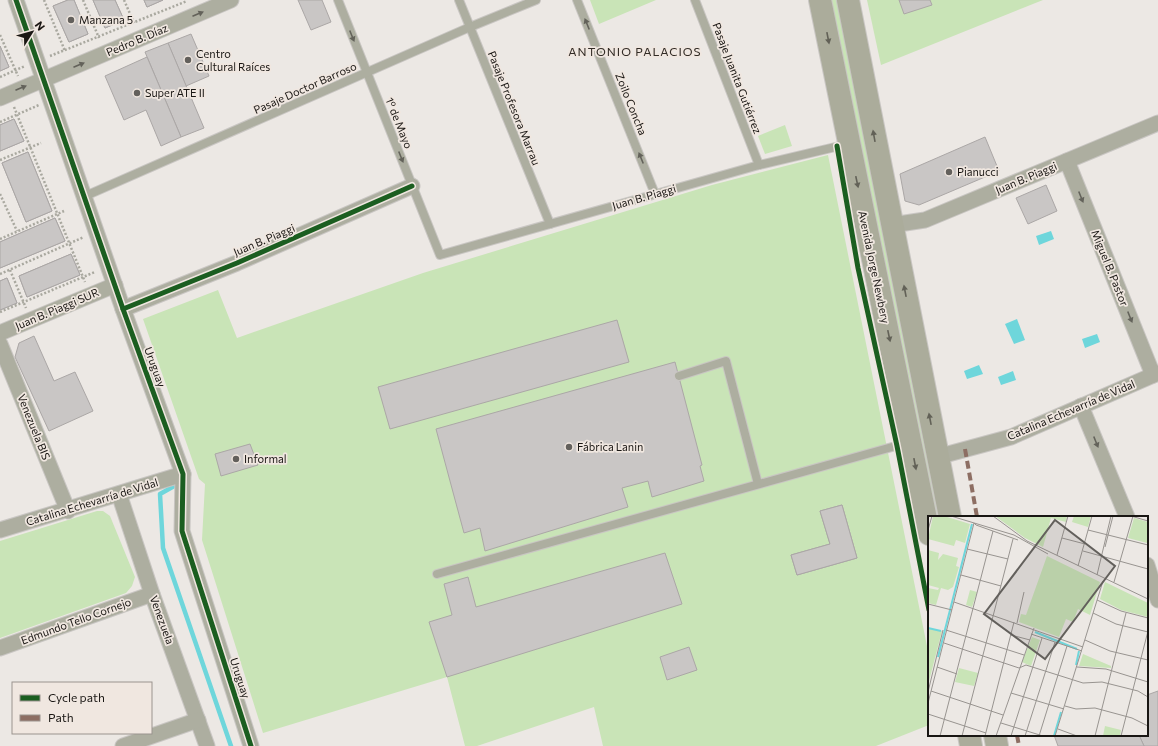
<svg xmlns="http://www.w3.org/2000/svg" width="1158" height="746" font-family="Commissioner,sans-serif">
<rect width="100%" height="100%" fill="#ece8e4"/>
<g fill="#c9e4b7">
<path d="M590 0H656L599 24Z"/>
<path d="M826 0H838L944 517H931Z"/>
<path d="M867 0H1043L881 65Z"/>
<path d="M785 125 792 146 765 154 758 136Z"/>
<path d="M828 155 929 656V725L876 746H603L594 707 477 746H465L447 677 263 733 202 540 205 484 199 479 143 319 218 290 237 338 423 273 712 185Z"/>
<path d="M97 511H103L110 516 135 577 132 586 126 593 0 638V541Z"/>
</g>
<g fill="#6ed6db">
<path d="M1051 231 1054 239 1039 245 1036 236Z"/>
<path d="M1017 319 1025 340 1014 344 1005 324Z"/>
<path d="M1097 334 1100 342 1085 348 1082 339Z"/>
<path d="M979 365 983 374 967 379 964 371Z"/>
<path d="M1013 371 1016 380 1001 385 998 377Z"/>
</g>
<g fill="none" stroke-linecap="round" stroke-linejoin="round">
<path stroke="#6ed6db" stroke-width="4.5" d="M176 485 160 494 163 548 231 746"/>
</g>
<g fill="#c9c6c5" stroke="#aba7a6">
<path d="M68 0H74L88 34 69 42 53 6Z"/>
<path d="M68 0H74L88 34 69 42 53 6Z"/>
<path d="M93 0H115L124 20 105 28Z"/>
<path d="M93 0H115L124 20 105 28Z"/>
<path d="M144 0H163L147 7Z"/>
<path d="M144 0H163L147 7Z"/>
<path d="M298 0H322L331 22 311 30Z"/>
<path d="M899 0H930L932 5 904 14Z"/>
<path d="M191 34 209 76 186 86 168 43Z"/>
<path d="M168 43 204 128 181 137 145 52Z"/>
<path d="M0 46 9 67 0 71Z"/>
<path d="M0 46 9 67 0 71Z"/>
<path d="M147 57 181 137 161 146 146 110 124 120 105 76Z"/>
<path d="M14 119 24 141 0 151V125Z"/>
<path d="M14 119 24 141 0 151V125Z"/>
<path d="M985 137 999 171 919 205 905 201 900 174Z"/>
<path d="M28 152 52 211 26 222 2 163Z"/>
<path d="M28 152 52 211 26 222 2 163Z"/>
<path d="M1046 185 1057 211 1028 224 1016 198Z"/>
<path d="M55 218 65 241 0 268V242Z"/>
<path d="M55 218 65 241 0 268V242Z"/>
<path d="M71 254 80 275 27 297 19 276Z"/>
<path d="M71 254 80 275 27 297 19 276Z"/>
<path d="M7 278 17 303 0 310V281Z"/>
<path d="M7 278 17 303 0 310V281Z"/>
<path d="M617 320 629 362 390 429 378 387Z"/>
<path d="M34 336 54 381 75 372 93 411 49 431 15 357 19 343Z"/>
<path d="M675 362 702 465 700 466 704 481 652 497 648 481 622 488 628 507 485 551 480 528 464 533 436 429Z"/>
<path d="M250 444 258 465 221 476 215 454Z"/>
<path d="M842 505 857 558 797 575 791 555 830 544 820 511Z"/>
<path d="M842 505 857 558 797 575 791 555 830 544 820 511Z"/>
<path d="M665 553 682 604 447 677 429 622 452 615 444 584 468 577 476 607Z"/>
<path d="M689 647 697 670 667 680 660 657Z"/>
<path d="M1158 691V746H1144L1139 735H1147V695Z"/>
<path d="M1054 735H1139L1144 746H1058Z"/>
</g>
<g fill="none" stroke-linecap="round" stroke-linejoin="round">
<g stroke="#c9c6c3" stroke-width="10">
<g id="service">
<path d="M338 0 440 255 759 165 848 144"/>
<path d="M459 0 550 224"/>
<path d="M577 0 655 194"/>
<path d="M695 0 759 165"/>
<path d="M83 197 470 27 536 0"/>
<path d="M679 376 726 361 758 484"/>
<path d="M437 574 910 442"/>
</g>
</g>
<g stroke="#c9c6c3" stroke-width="17">
<g id="minor">
<path d="M16 0 123 309 183 474 182 531 251 746"/>
<path d="M0 98 231 0"/>
<path d="M1067 161 1153 375"/>
<path d="M892 225 925 220 1158 123"/>
<path d="M123 309 237 263 412 186"/>
<path d="M0 333 115 285"/>
<path d="M0 344 68 511"/>
<path d="M1081 406 1127 517"/>
<path d="M937 457 1011 437 1158 373"/>
<path d="M119 494 152 594 207 746"/>
<path d="M0 530 183 474"/>
<path d="M1147 565 1158 600"/>
<path d="M0 648 152 594"/>
<path d="M123 746 198 720"/>
</g>
</g>
<g stroke="#c9c6c3" stroke-width="24">
<g id="secondary">
<path d="M820 0 929 534"/>
<path d="M848 0 950 517"/>
<path d="M969 735 971 746"/>
<path d="M995 735 997 746"/>
</g>
</g>
<g stroke="#a9a89f" stroke-width="2.5" stroke-dasharray="2 2" stroke-linecap="butt">
<path d="M44 0 65 51"/>
<path d="M83 0 99 38"/>
<path d="M124 0 134 23"/>
<path d="M0 35 18 76"/>
<path d="M50 56 187 1"/>
<path d="M0 77 25 66"/>
<path d="M14 107 85 282"/>
<path d="M0 122 39 105"/>
<path d="M0 160 41 143"/>
<path d="M0 194 17 231"/>
<path d="M0 239 64 211"/>
<path d="M10 270 26 308"/>
<path d="M0 274 84 237"/>
<path d="M0 312 95 272"/>
</g>
<use href="#service" stroke="#adaea0" stroke-width="8"/>
<use href="#minor" stroke="#adaea0" stroke-width="15"/>
<use href="#secondary" stroke="#abac9b" stroke-width="22"/>
<g stroke="#8d6e63" stroke-width="4" stroke-dasharray="8 4" stroke-linecap="butt">
<path d="M965 449 977 517"/>
<path d="M1017 735 1019 746"/>
</g>
<g stroke="#f0e7e0" stroke-width="8">
<g id="cycleway">
<path d="M16 0 123 309 183 474 182 531 251 746"/>
<path d="M837 146 858 268 897 446 929 610"/>
<path d="M123 309 237 263 412 186"/>
</g>
</g>
<use href="#cycleway" stroke="#1b5e20" stroke-width="5"/>
</g>
<defs><path id="oneway-solid" d="M-6-.8H1V-3.2L6.5 0L1 3.2V.8H-6Z"/></defs>
<g fill="#63625a">
<use href="#oneway-solid" transform="translate(198 14) rotate(-23)"/>
<use href="#oneway-solid" transform="translate(587 24) rotate(-112)"/>
<use href="#oneway-solid" transform="translate(352 36) rotate(68)"/>
<use href="#oneway-solid" transform="translate(79 65) rotate(-23)"/>
<use href="#oneway-solid" transform="translate(21 88) rotate(-23)"/>
<use href="#oneway-solid" transform="translate(401 157) rotate(68)"/>
<use href="#oneway-solid" transform="translate(641 158) rotate(-112)"/>
<use href="#oneway-solid" transform="translate(1081 197) rotate(68)"/>
<use href="#oneway-solid" transform="translate(1130 317) rotate(68)"/>
<use href="#oneway-solid" transform="translate(1096 442) rotate(68)"/>
</g>
<g fill="#626157">
<use href="#oneway-solid" transform="translate(828 38) rotate(79)"/>
<use href="#oneway-solid" transform="translate(874 136) rotate(-100)"/>
<use href="#oneway-solid" transform="translate(857 182) rotate(78)"/>
<use href="#oneway-solid" transform="translate(905 291) rotate(-101)"/>
<use href="#oneway-solid" transform="translate(889 336) rotate(78)"/>
<use href="#oneway-solid" transform="translate(930 419) rotate(-101)"/>
<use href="#oneway-solid" transform="translate(915 464) rotate(79)"/>
</g>
<g fill="#63605c" stroke="#f0e7e0" stroke-width="1.5">
<circle cx="71" cy="20" r="4"/>
<circle cx="188" cy="60" r="4"/>
<circle cx="137" cy="93" r="4"/>
<circle cx="949" cy="172" r="4"/>
<circle cx="569" cy="447" r="4"/>
<circle cx="236" cy="459" r="4"/>
</g>
<g text-anchor="middle" stroke-width="3.5" stroke-linejoin="round" paint-order="stroke">
<g font-size="11" fill="#191613" stroke="#f0e7e0" text-anchor="start">
<text x="79" y="24">Manzana 5</text>
<text x="196" y="58">Centro<tspan x="196" dy="13">Cultural Raíces</tspan></text>
<text x="145" y="97">Super ATE II</text>
<text x="957" y="176">Pianucci</text>
<text x="577" y="451">Fábrica Lanin</text>
<text x="244" y="463">Informal</text>
</g>
<g font-size="11" fill="#191613" stroke="#f0e7e0">
<text transform="translate(137 40) rotate(-23)" y="4">Pedro B. Díaz</text>
<text transform="translate(737 78) rotate(69)" y="4">Pasaje Juanita Gutiérrez</text>
<text transform="translate(305 88) rotate(-24)" y="4">Pasaje Doctor Barroso</text>
<text transform="translate(631 104) rotate(68)" y="4">Zoilo Concha</text>
<text transform="translate(514 108) rotate(68)" y="4">Pasaje Profesora Marrau</text>
<text transform="translate(399 123) rotate(68)" y="4">1º de Mayo</text>
<text transform="translate(1026 178) rotate(-23)" y="4">Juan B. Piaggi</text>
<text transform="translate(644 197) rotate(-16)" y="4">Juan B. Piaggi</text>
<text transform="translate(264 240) rotate(-23)" y="4">Juan B. Piaggi</text>
<text transform="translate(874 267) rotate(78)" y="4">Avenida Jorge Newbery</text>
<text transform="translate(1110 268) rotate(68)" y="4">Miguel B. Pastor</text>
<text transform="translate(57 309) rotate(-23)" y="4">Juan B. Piaggi SUR</text>
<text transform="translate(155 367) rotate(70)" y="4">Uruguay</text>
<text transform="translate(1071 410) rotate(-23)" y="4">Catalina Echevarría de Vidal</text>
<text transform="translate(34 427) rotate(68)" y="4">Venezuela BIS</text>
<text transform="translate(92 502) rotate(-17)" y="4">Catalina Echevarría de Vidal</text>
<text transform="translate(162 620) rotate(70)" y="4">Venezuela</text>
<text transform="translate(76 621) rotate(-20)" y="4">Edmundo Tello Cornejo</text>
<text transform="translate(240 678) rotate(72)" y="4">Uruguay</text>
</g>
<g font-size="12" letter-spacing="1" fill="#312b25" stroke="#f0e7e0">
<text x="635" y="56">ANTONIO PALACIOS</text>
</g>
</g>
<g transform="translate(928 516)">
<rect width="220" height="220" fill="#ece8e4"/>
<path d="M5 0H16L42 8 37 27 28 24 26 30 0 23ZM67 0H139L138 6 123 2 115 31 97 22ZM146 0H163L160 11 144 6ZM206 2 220 6 219 27 200 22ZM0 34 11 37 10 44 15 38 30 42 28 50 31 51 25 71 20 74 13 72 8 89 0 87V72L10 74 11 72 0 69ZM119 40 172 66 162 99 150 93 145 106 138 103 131 121 91 106 93 98 98 99ZM177 66 220 87V101L193 94 172 83ZM42 74 49 76 44 91 38 89ZM0 112 14 115 0 169ZM104 121 112 124 103 150 94 146ZM155 138 183 150V152L151 150ZM31 152 50 157 46 170 27 166ZM177 210 193 214 192 220H175Z" fill="#c9e4b7"/>
<path fill="none" stroke="#6ed6db" stroke-width="2" d="M0 112 13 115M107 116 149 133M10 141 44 8M148 149 151 135M126 220 133 196"/>
<path fill="none" stroke="#989490" stroke-width="1" d="M23 0 86 19M65 0 99 25 220 83M203 0 220 5M0 14 4 0M160 14 220 29M86 19 120 38M134 22 157 28M177 31 185 0M39 33 80 43M155 35 220 53M129 39 140 0M150 50 164 0M33 59 73 70M169 59 183 0M186 66 205 0M169 84 193 95 220 102M26 86 155 131M0 88 24 94M165 97 188 108 220 116M89 107 96 76M18 114 96 139M103 118 154 135M83 119 102 124M157 124 182 135 220 144M16 127 91 152 98 149 155 167 174 166 210 175 220 181M9 151 29 158M149 151 178 153 220 166M3 175 75 199M0 176 15 114M83 177 136 193M0 187 46 7 48 9 90 24M137 190 148 193 167 192 204 202 220 210M0 198 58 217M73 207 115 220M130 213 149 220M12 220 65 15M34 220 85 23M57 220 86 106M68 220 106 112M83 220 114 122M97 220 127 126M111 220 139 130M127 220 175 65M167 220 198 97M193 220 220 115"/>
<path fill="#63605c" fill-opacity="0.15" stroke="#63605c" stroke-width="2" d="M127 4 187 50 117 143 56 98Z"/>
<rect width="220" height="220" fill="none" stroke="#191613" stroke-width="2"/>
</g>
<rect x="12" y="682" width="140" height="52" fill="#f0e7e0" stroke="#9a938e"/>
<rect x="20" y="695" width="20" height="6" fill="#1b5e20" stroke="#9a938e"/>
<text x="48" y="702" font-size="12" fill="#191613">Cycle path</text>
<rect x="20" y="715" width="20" height="6" fill="#8d6e63" stroke="#9a938e"/>
<text x="48" y="722" font-size="12" fill="#191613">Path</text>
<g transform="translate(32 32) rotate(53)" stroke="#f0e7e0" stroke-width="3" paint-order="stroke">
<path d="M0-3L7 15L0 10L-7 15Z" fill="#191613"/>
<text y="-6" font-size="11" font-weight="bold" text-anchor="middle" fill="#191613">N</text>
</g>
</svg>
